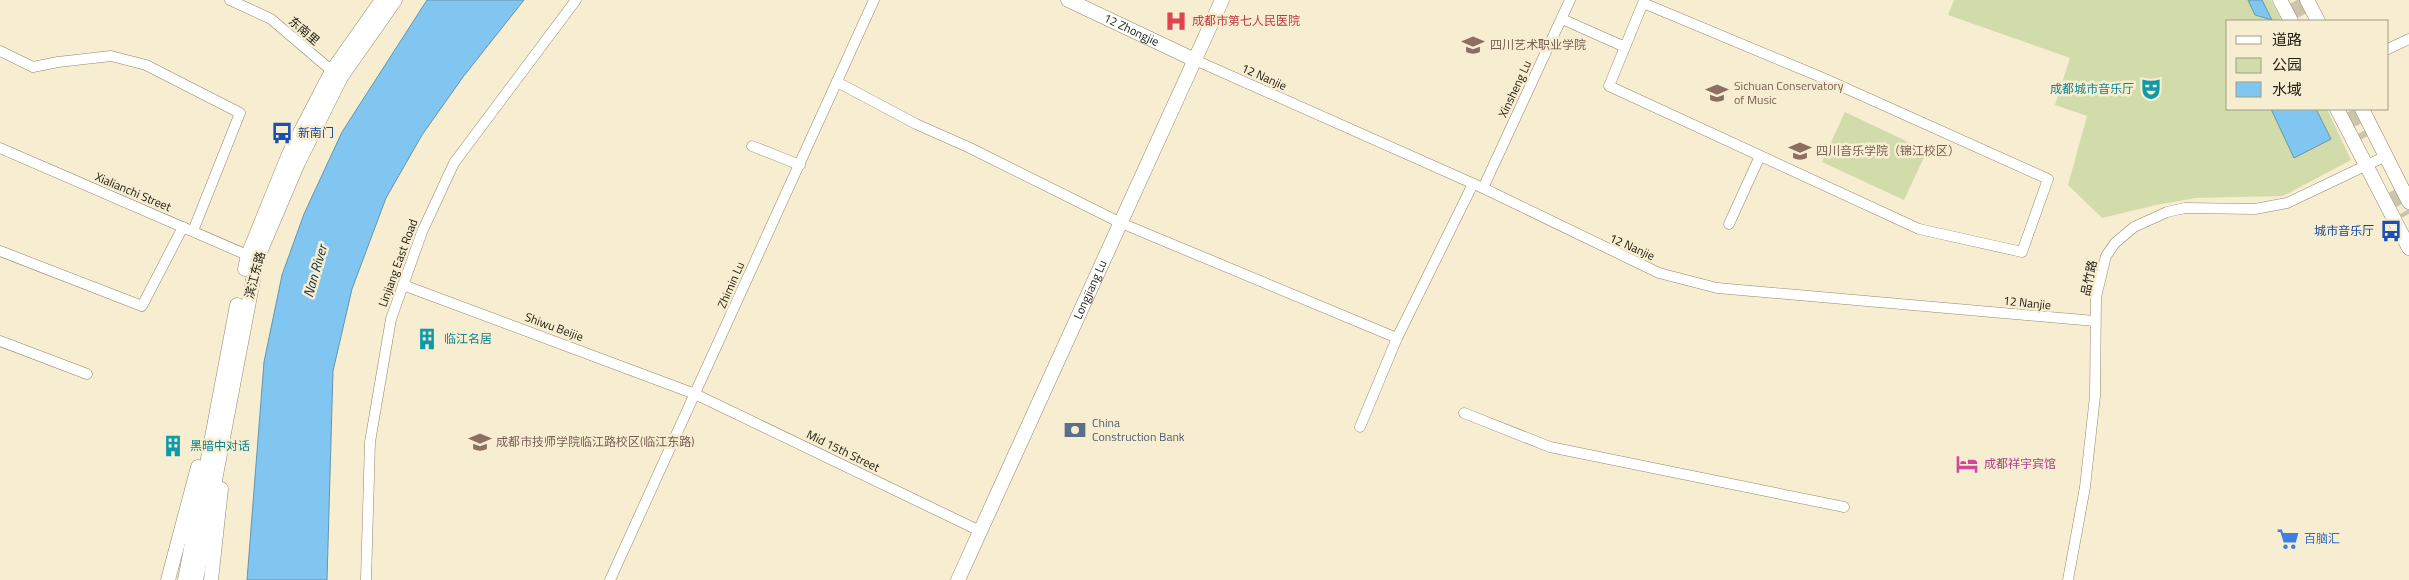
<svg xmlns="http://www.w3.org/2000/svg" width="2409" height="580" font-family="'Titillium Web','Noto Sans SC',sans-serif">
<rect width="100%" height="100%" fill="#f7eed1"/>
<g fill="#d1dcaa">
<path d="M1954 0H2271L2282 21H2228V109H2327L2351 160 2283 196 2196 198 2156 205 2102 218 2068 185 2087 116 2055 105 2070 58 1948 15Z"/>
<path d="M1845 112 1927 151 1904 200 1822 162Z"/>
</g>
<g fill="#81c6f0" stroke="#6594ae">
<path d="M427 0H524L463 77 422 135 386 198 352 289 333 371 327 580H247L264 362 282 275 304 214 342 132Z"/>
<path d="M2248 0H2262L2272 20 2255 15Z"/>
<path d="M2271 109H2316L2331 139 2294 158Z"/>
</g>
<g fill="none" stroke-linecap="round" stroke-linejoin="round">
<g stroke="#cdc5ab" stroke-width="16" stroke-dasharray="16 8" stroke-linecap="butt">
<path d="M2297 0 2308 21"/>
<path d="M2354 109 2368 136"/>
<path d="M2396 189 2409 214"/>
</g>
<g stroke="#91886d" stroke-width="11">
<g id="street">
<path d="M230 0 271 19 332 71"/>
<path d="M1643 3 1823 78 2048 179 2022 252 1919 229 1609 86Z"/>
<path d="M1562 19 1625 47"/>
<path d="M2388 49 2409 39"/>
<path d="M0 51 33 67 58 62 111 56 146 65 240 113 193 231"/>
<path d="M1195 60 1483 188 1659 273 1717 288 2095 321"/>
<path d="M837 82 916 124 968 147 1121 223 1397 338"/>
<path d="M752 146 800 165"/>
<path d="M0 148 254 258"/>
<path d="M1483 188 1570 0"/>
<path d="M1729 224 1760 156"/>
<path d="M0 251 142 306 183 227"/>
<path d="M403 285 695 394 980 531"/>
<path d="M0 341 87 374"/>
<path d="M1464 413 1550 447 1844 507"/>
<path d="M1360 427 1397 338 1473 184"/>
<path d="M366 580 370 442 391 319 422 232 454 163 576 0"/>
<path d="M610 580 874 0"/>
<path d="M2068 580 2085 487 2095 396 2096 297 2106 256 2115 243 2134 227 2167 212 2185 208 2255 209 2287 203 2386 156"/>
</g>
</g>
<g stroke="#91886d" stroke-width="15">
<g id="secondary">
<path id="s1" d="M1068 0 1195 60"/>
<path d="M2280 0 2291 21"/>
<path d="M2307 0 2318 21"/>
<path d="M2337 109 2409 248"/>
<path d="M2362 109 2409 202"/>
<path d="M245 269 248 255 289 154 332 71 382 0"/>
<path d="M168 580 198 467"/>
<path d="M185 580 237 305"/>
<path d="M196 580 257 259 298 163 341 77 395 0"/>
<path d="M211 580 221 489"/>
<path id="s2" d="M958 580 1222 0"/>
</g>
</g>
<use href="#street" stroke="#fff" stroke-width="10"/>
<use href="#secondary" stroke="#fff" stroke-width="14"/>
</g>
<defs>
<g id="hospital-bare" transform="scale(1.725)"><path d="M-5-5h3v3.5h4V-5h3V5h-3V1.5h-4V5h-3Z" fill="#e0444e" stroke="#f7eed1" stroke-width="2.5" paint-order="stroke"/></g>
<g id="university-bare" transform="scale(1.725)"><path d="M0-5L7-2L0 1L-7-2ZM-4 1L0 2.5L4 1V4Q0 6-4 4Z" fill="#8d6e63" stroke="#f7eed1" stroke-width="2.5" paint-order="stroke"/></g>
<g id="theatre-bare" transform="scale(1.725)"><path d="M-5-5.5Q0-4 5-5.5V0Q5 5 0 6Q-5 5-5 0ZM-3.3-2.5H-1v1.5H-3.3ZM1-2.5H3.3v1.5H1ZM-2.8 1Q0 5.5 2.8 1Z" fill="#0f9aa8" stroke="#f7eed1" stroke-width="2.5" paint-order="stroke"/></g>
<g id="bus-bare" transform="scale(1.725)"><path d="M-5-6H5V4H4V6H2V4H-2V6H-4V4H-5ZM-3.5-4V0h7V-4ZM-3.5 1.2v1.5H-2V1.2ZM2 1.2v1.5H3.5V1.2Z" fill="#1a4fb4" stroke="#f7eed1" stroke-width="2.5" paint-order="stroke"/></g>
<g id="building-bare" transform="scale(1.725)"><path d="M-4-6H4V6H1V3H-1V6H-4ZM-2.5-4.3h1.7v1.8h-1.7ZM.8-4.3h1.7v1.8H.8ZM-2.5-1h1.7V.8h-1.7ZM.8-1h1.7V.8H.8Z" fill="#0f9aa8" stroke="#f7eed1" stroke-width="2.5" paint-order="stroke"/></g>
<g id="bank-bare" transform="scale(1.725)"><path d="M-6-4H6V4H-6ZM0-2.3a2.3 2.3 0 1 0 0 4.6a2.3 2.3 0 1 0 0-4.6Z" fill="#5c6f8a" stroke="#f7eed1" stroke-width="2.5" paint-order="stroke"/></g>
<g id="hotel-bare" transform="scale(1.725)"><path d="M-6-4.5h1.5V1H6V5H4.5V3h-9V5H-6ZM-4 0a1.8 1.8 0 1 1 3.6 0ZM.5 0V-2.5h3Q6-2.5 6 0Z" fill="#d1479c" stroke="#f7eed1" stroke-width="2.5" paint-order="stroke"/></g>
<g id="supermarket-bare" transform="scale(1.725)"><path d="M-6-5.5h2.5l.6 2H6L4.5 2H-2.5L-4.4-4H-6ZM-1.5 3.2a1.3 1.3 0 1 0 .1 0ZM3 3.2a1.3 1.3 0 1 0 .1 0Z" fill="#3f7fe0" stroke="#f7eed1" stroke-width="2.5" paint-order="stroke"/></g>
</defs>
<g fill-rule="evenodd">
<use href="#hospital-bare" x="1176" y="21"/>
<use href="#university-bare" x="1473" y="45"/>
<use href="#theatre-bare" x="2151" y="89"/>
<use href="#university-bare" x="1717" y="93"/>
<use href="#bus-bare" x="282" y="133"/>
<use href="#university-bare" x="1800" y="151"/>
<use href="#bus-bare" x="2391" y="231"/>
<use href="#building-bare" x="427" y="339"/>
<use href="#bank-bare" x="1075" y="430"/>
<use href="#university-bare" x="480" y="442"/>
<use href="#building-bare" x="173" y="446"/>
<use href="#hotel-bare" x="1967" y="464"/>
<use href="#supermarket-bare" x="2288" y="539"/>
</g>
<g text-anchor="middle" stroke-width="5" stroke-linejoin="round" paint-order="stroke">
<g font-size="12" fill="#be3a42" stroke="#f7eed1" text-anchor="start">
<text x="1192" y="25">成都市第七人民医院</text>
</g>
<g font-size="12" fill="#232015" stroke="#f7eed1">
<text dy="4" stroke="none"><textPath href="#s1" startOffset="70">12 Zhongjie</textPath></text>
<text transform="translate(304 31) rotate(41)" y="4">东南里</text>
<text transform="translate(1264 77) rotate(24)" y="4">12 Nanjie</text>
<text transform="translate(1515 89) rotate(-65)" y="4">Xinsheng Lu</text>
<text transform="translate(133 192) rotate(23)" y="4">Xialianchi Street</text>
<text transform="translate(1632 247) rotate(24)" y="4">12 Nanjie</text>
<text transform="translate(398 263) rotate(-70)" y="4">Linjiang East Road</text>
<text transform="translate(255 275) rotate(-75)" y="4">滨江东路</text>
<text transform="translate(2089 278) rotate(-78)" y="4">品竹路</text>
<text transform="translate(731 285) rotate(-66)" y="4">Zhimin Lu</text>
<text dy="4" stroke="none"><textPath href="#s2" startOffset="319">Longjiang Lu</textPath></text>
<text transform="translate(2027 303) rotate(6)" y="4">12 Nanjie</text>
<text transform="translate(554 327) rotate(20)" y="4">Shiwu Beijie</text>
<text transform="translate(843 451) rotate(26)" y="4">Mid 15th Street</text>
</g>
<g font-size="12" fill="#785e54" stroke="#f7eed1" text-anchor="start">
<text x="1490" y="49">四川艺术职业学院</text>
<text x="1734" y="90">Sichuan Conservatory<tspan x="1734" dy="14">of Music</tspan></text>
<text x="1816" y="155">四川音乐学院（锦江校区）</text>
<text x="496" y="446">成都市技师学院临江路校区(临江东路)</text>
</g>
<g font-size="12" fill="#0d838f" stroke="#f7eed1" text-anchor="start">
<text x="2134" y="93" text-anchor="end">成都城市音乐厅</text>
<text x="444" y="343">临江名居</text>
<text x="190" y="450">黑暗中对话</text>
</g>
<g font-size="12" fill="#164399" stroke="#f7eed1" text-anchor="start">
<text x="298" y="137">新南门</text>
<text x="2374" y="235" text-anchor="end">城市音乐厅</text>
</g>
<g font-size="12" fill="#4e5e75" stroke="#f7eed1" text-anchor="start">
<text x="1092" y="427">China<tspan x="1092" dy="14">Construction Bank</tspan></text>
</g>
<g font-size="12" fill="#b23c85" stroke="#f7eed1" text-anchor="start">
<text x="1984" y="468">成都祥宇宾馆</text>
</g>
<g font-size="12" fill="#366cbe" stroke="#f7eed1" text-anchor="start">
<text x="2304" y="543">百脑汇</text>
</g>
<g font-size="14" font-style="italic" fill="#123243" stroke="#f7eed1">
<text transform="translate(315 271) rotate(-74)" y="5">Nan River</text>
</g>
</g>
<rect x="2226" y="20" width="162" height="90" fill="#f7eed1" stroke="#a29c86"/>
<rect x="2236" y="36" width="25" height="8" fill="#ffffff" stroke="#a29c86"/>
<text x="2272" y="45" font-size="15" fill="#232015">道路</text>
<rect x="2236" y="58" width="25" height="15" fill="#d1dcaa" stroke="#a29c86"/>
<text x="2272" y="70" font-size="15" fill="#232015">公园</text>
<rect x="2236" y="82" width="25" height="15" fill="#81c6f0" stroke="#a29c86"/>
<text x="2272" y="95" font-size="15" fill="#232015">水域</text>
</svg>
